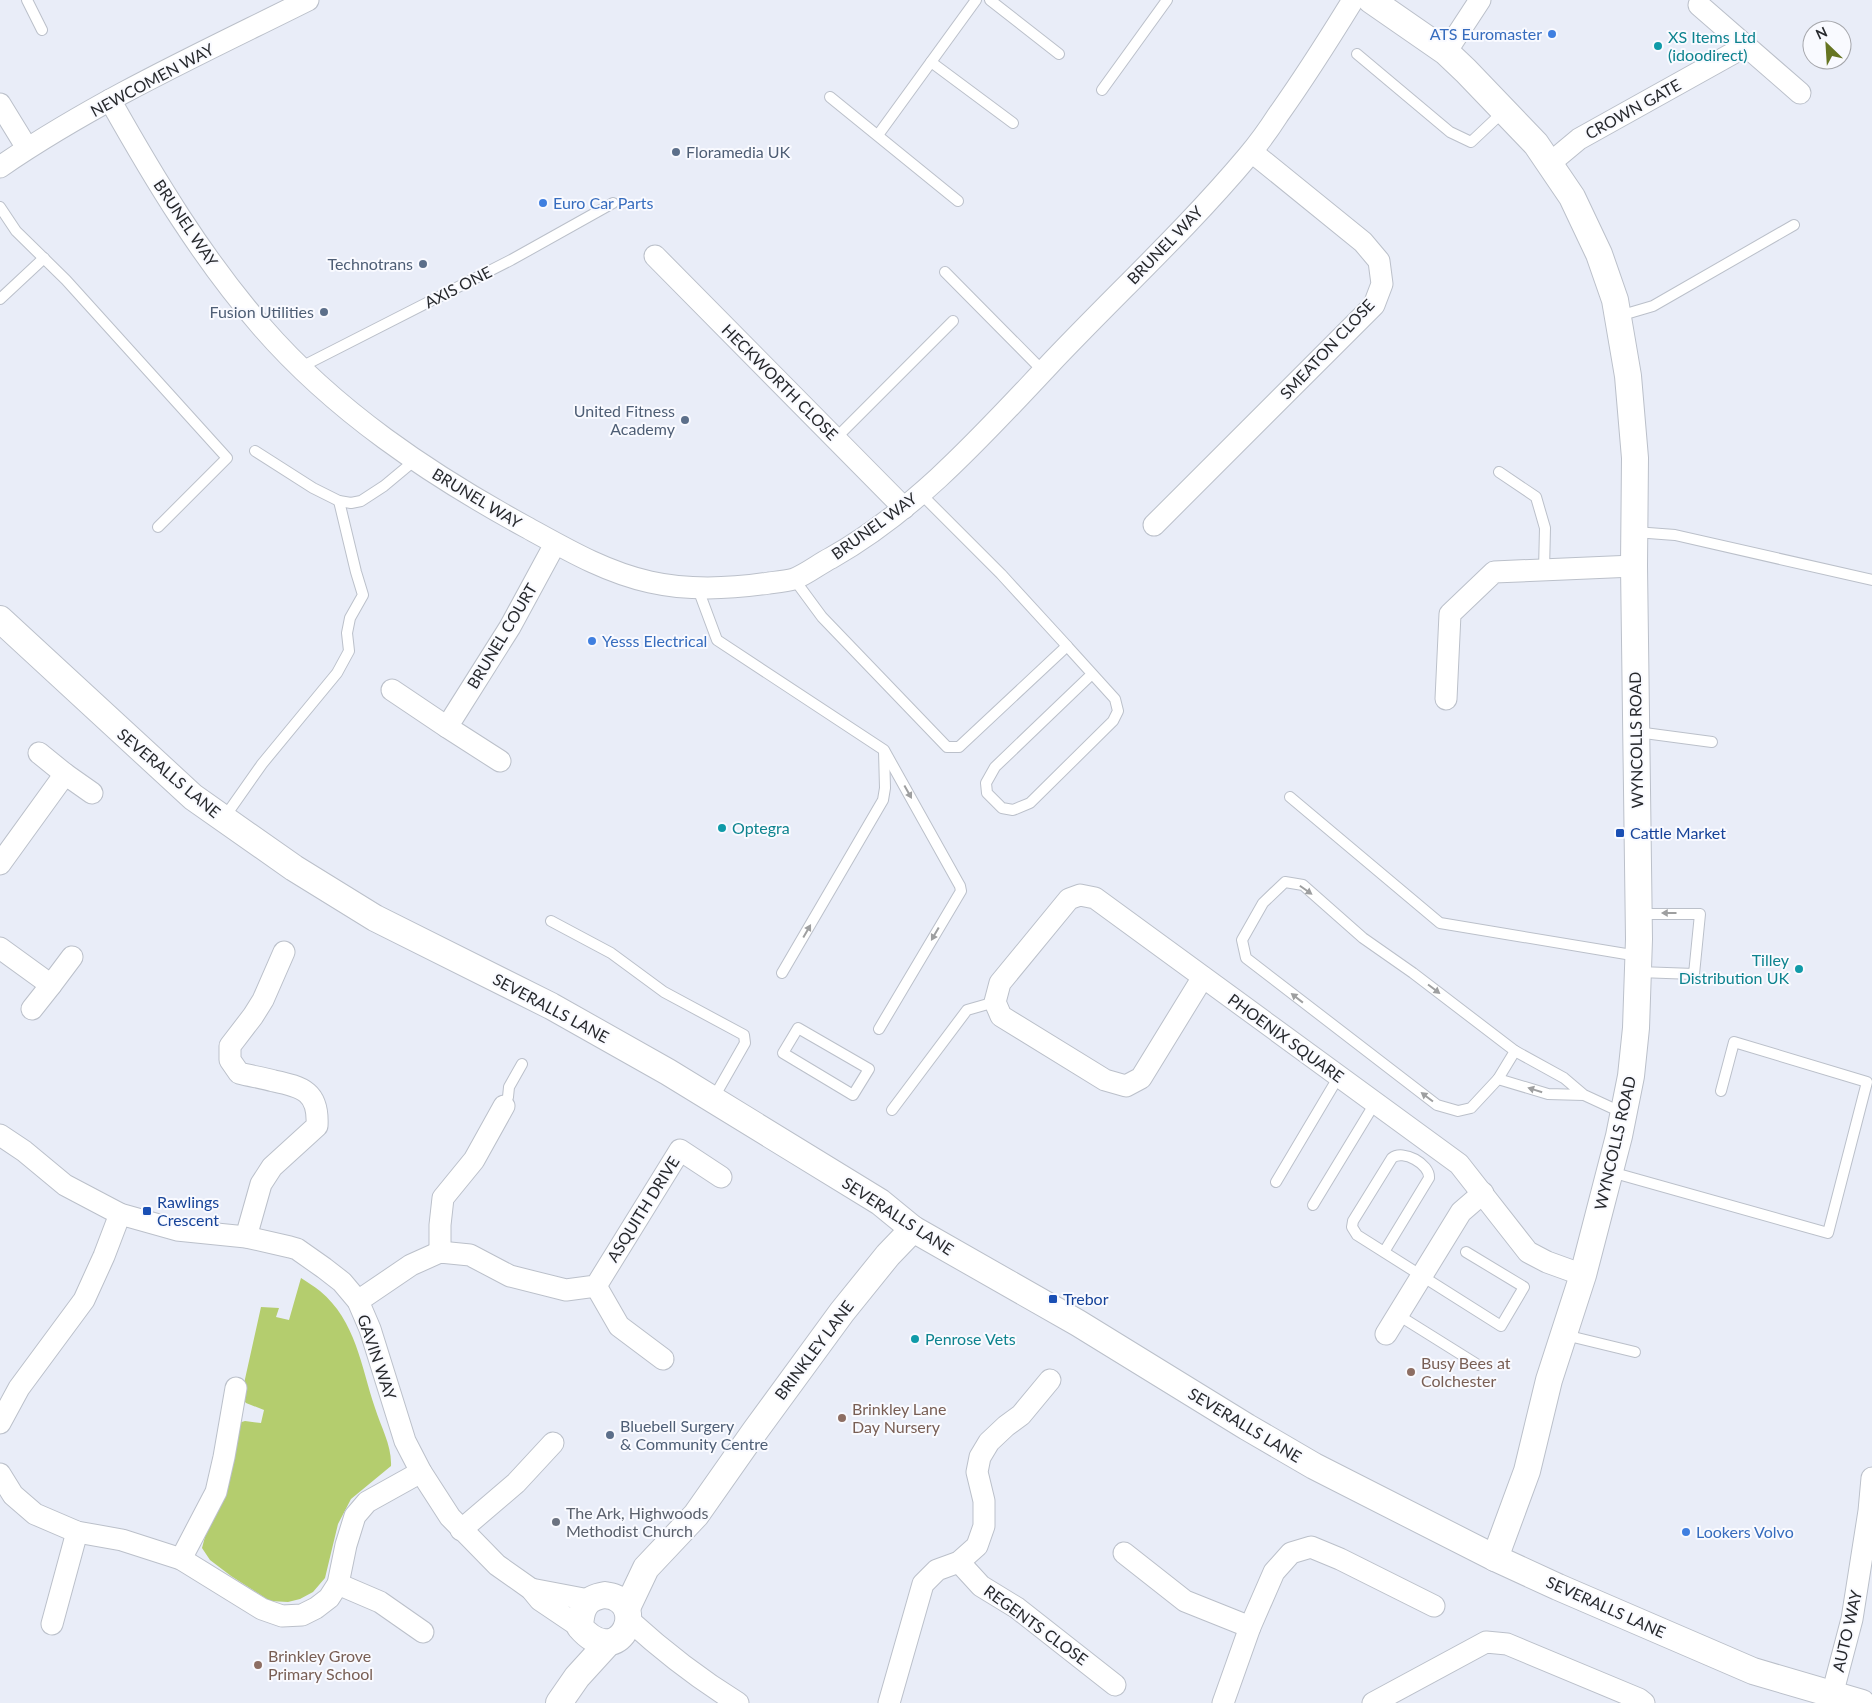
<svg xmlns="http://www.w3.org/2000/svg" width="1872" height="1703" font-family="Lato,sans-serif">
<rect width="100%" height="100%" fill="#e9edf8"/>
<path fill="#b4cd6e" d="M301 1278C307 1282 314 1286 320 1291 356 1321 361 1366 375 1408 381 1427 392 1446 391 1466L351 1499 338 1524 325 1578 313 1592 300 1599 288 1602 270 1601 231 1576 210 1560 202 1548 235 1424 245 1421 261 1423 264 1410 246 1403 241 1397 261 1307 279 1308 276 1317 289 1320Z"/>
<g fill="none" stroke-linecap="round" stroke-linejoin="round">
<g stroke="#bbc0ca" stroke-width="12">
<g id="service">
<path d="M27 0 42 30"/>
<path d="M990 0 1059 54"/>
<path d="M1357 54 1450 132 1471 142 1504 111"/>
<path d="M931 62 1013 123"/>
<path d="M1102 90 1167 0"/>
<path d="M830 97 958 201"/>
<path d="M878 135 976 0"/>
<path d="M0 207 16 231 66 280 227 458 158 527"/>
<path d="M945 272 1043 371"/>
<path d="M0 299 44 258"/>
<path d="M1619 316 1653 306 1794 225"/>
<path d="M301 367 511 260 613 203"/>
<path d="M836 438 953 321"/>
<path d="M255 451 313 488 339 501 351 503 361 501 384 486 414 461"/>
<path d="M1499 472 1536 497 1545 528 1544 570"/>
<path d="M1635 532 1675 535 1872 580"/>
<path d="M794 579 822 617 947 747H959L1067 646 1001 574 920 493"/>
<path d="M698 589 717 640 884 750 960 886 961 891 879 1029"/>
<path d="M1067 646 1115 699 1118 711 1113 721 1030 803 1013 810 1002 808 987 793 986 783 995 767 1092 674"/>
<path d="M1637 732 1712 742"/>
<path d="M1290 797 1440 923 1638 956"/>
<path d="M224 818 262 764 337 673 349 651 347 633 350 618 363 595 356 572 339 501"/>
<path d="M551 921 611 953 664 992 744 1035 745 1043 713 1099"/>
<path d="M1639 972 1694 974 1700 914H1640"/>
<path d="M782 973 883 800 885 788 884 751"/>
<path d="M798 1028 869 1069 853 1095 783 1053Z"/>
<path d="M1498 1079 1515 1051"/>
<path d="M1584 1095 1548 1094 1498 1079 1471 1108 1458 1111 1437 1105 1246 958 1242 940 1263 903 1285 882 1303 885 1363 938 1413 973 1515 1051 1564 1078 1584 1095 1623 1113"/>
<path d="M504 1106 508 1097 509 1087 522 1064"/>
<path d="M892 1110 967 1010 995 1002"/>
<path d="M1611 1172 1828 1233 1867 1082 1734 1042 1721 1091"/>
<path d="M1276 1182 1339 1076"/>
<path d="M1313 1205 1375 1103"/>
<path d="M1384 1252 1429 1178C1430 1164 1403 1149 1392 1158L1353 1221 1352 1227 1357 1235 1501 1326 1524 1287 1466 1252"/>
<path d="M1398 1315 1478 1365"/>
<path d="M1565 1335 1635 1352"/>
</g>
</g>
<g stroke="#bbc0ca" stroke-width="23">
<g id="minor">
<path d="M1699 5 1800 93"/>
<path d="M1446 52 1480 0"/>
<path d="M110 100C155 180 202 258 262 327 335 411 429 474 526 527 566 549 605 572 650 582 690 591 729 589 769 583 777 582 787 581 794 579 807 574 819 564 831 558 916 510 982 436 1048 366 1114 296 1186 230 1248 156 1259 143 1269 129 1278 115 1305 77 1329 39 1353 0"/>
<path d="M0 104 27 148"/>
<path d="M1549 164 1579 139 1746 46"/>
<path d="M0 167C96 101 204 52 308 0"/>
<path d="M655 256 904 508"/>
<path d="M1154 525 1374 305 1382 284 1379 261 1363 242 1252 152"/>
<path d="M392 690 447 727"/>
<path d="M1446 699 1450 614 1494 572 1634 566"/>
<path d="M39 753 65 774"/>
<path d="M500 761 447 727 510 627 555 544"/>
<path d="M0 864 65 774 92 793"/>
<path d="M0 948 51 985 72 957"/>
<path d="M1203 977 1141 1078 1126 1086 1105 1080 1001 1016 995 1002 1000 983 1069 899 1080 895 1095 898 1459 1164 1528 1252 1547 1262 1583 1275"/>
<path d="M32 1009 51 985"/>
<path d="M0 1135 24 1151 65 1185 120 1214 177 1230 246 1237 290 1247 297 1249 324 1268 342 1282 358 1301 370 1329 405 1441 421 1472 450 1517 497 1565 531 1589 540 1600 580 1627"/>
<path d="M246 1237 261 1184 272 1167 317 1126C319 1092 303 1087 274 1081 263 1078 251 1076 239 1073L230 1060V1046L253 1016 263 1000 284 952"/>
<path d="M440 1252V1225L443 1198 474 1160 504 1106"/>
<path d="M596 1286 619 1326 663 1359"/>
<path d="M358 1301 411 1265 440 1252 470 1255 510 1276 566 1290 596 1286 680 1150 721 1177"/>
<path d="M1386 1334 1461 1212 1483 1193"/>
<path d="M0 1423 19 1388 84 1300 104 1256 120 1214"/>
<path d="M0 1474 13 1495 35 1514 77 1532 122 1540 181 1559 262 1609 282 1616 302 1615 316 1608 329 1598 338 1584 346 1545 355 1516 367 1502 421 1472"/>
<path d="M461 1530 516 1483 553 1443"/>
<path d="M1124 1553 1185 1601 1250 1627"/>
<path d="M181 1559 216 1492 224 1457 236 1388"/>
<path d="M959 1562 981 1586 1017 1608 1115 1685"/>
<path d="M338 1584 380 1602 423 1632"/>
<path d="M531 1589 589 1600"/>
<path d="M629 1620C663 1651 699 1679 738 1703"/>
<path d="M52 1624 77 1532"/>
<path d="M1832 1695 1852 1619 1869 1511 1872 1478"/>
<path d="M889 1703 923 1584 937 1570 959 1562 977 1546 984 1526V1501L977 1472 980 1457 989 1442 1006 1426 1021 1415 1050 1380"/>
<path d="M1223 1703 1250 1627 1274 1572 1291 1553 1311 1547 1340 1559 1434 1606"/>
<path d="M1373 1703 1486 1642 1507 1644 1639 1699 1644 1703"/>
</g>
</g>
<g stroke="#bbc0ca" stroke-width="28">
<g id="tertiary">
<path d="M1371 0 1446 52 1466 71 1536 144 1572 197 1599 254 1615 300 1628 376 1635 458 1634 566 1639 939 1636 1028 1631 1076 1619 1136 1583 1275 1549 1380 1527 1471 1495 1558"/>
<path d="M0 619 193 797 294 868 375 918 551 1006 668 1072 880 1202 913 1229 1078 1323 1247 1427 1314 1466 1495 1558 1558 1587 1753 1671 1862 1703"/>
<path d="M605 1595C609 1596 613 1596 616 1598 646 1613 616 1669 580 1627 581 1608 585 1598 605 1595Z"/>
<path d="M627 1608 646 1568 696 1515 755 1431 842 1312 888 1255 913 1229"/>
<path d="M559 1703 577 1677 608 1643"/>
</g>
</g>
<use href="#service" stroke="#fff" stroke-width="10"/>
<use href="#minor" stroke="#fff" stroke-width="21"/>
<use href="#tertiary" stroke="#fff" stroke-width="26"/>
</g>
<defs><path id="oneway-solid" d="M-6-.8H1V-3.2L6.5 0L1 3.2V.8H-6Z" transform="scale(1.25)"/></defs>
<g fill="#9e9fa0">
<use href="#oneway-solid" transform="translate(908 792) rotate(61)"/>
<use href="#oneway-solid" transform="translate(1306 890) rotate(35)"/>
<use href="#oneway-solid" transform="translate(1669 913) rotate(-180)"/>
<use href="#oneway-solid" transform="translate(807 931) rotate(-60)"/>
<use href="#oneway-solid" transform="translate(935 934) rotate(120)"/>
<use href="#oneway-solid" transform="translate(1434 989) rotate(37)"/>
<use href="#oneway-solid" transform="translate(1297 998) rotate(-142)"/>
<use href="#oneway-solid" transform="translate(1535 1090) rotate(-163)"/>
<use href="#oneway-solid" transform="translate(1427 1097) rotate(-143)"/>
</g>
<g fill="#3f7fe0" stroke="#f9faff" stroke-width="2">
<circle cx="1552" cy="34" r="5"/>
<circle cx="543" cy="203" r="5"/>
<circle cx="592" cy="641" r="5"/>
<circle cx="1686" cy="1532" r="5"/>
</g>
<g fill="#0f9aa8" stroke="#f9faff" stroke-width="2">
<circle cx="1658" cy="46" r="5"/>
<circle cx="722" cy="828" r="5"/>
<circle cx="1799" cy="969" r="5"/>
<circle cx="915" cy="1339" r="5"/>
</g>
<g fill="#5c6f8a" stroke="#f9faff" stroke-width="2">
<circle cx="676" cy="152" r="5"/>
<circle cx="423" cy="264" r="5"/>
<circle cx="324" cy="312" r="5"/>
<circle cx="685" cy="420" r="5"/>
<circle cx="610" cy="1435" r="5"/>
</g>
<g fill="#1a4fb4" stroke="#f9faff" stroke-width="2">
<rect x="1615" y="828" width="10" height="10" rx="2.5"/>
<rect x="142" y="1206" width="10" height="10" rx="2.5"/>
<rect x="1048" y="1294" width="10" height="10" rx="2.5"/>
</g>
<g fill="#8d6e63" stroke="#f9faff" stroke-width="2">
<circle cx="1411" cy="1372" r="5"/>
<circle cx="842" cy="1418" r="5"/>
<circle cx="258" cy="1665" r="5"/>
</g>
<circle fill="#6b7280" stroke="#f9faff" stroke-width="2" cx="556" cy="1522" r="5"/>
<g text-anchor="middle" stroke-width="4" stroke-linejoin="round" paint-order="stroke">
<g font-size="16" fill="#366cbe" stroke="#f9faff" text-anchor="start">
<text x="1542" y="40" text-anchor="end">ATS Euromaster</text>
<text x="553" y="209">Euro Car Parts</text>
<text x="602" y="647">Yesss Electrical</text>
<text x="1696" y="1538">Lookers Volvo</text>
</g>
<g font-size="16" fill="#0d838f" stroke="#f9faff" text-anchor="start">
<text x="1668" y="43">XS Items Ltd<tspan x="1668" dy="18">(idoodirect)</tspan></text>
<text x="732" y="834">Optegra</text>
<text x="1789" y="966" text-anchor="end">Tilley<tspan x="1789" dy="18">Distribution UK</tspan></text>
<text x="925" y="1345">Penrose Vets</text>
</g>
<g font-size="16" fill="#27292d" stroke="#f9faff">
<text transform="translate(152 80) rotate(-28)" y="6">NEWCOMEN WAY</text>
<text transform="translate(1633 109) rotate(-29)" y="6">CROWN GATE</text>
<text transform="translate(186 223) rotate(56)" y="6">BRUNEL WAY</text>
<text transform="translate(1165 245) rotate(-46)" y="6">BRUNEL WAY</text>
<text transform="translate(458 287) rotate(-27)" y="6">AXIS ONE</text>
<text transform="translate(1327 349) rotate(-47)" y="6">SMEATON CLOSE</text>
<text transform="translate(780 382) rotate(45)" y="6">HECKWORTH CLOSE</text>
<text transform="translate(477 498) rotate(31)" y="6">BRUNEL WAY</text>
<text transform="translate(874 526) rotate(-36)" y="6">BRUNEL WAY</text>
<text transform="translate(502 636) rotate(-59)" y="6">BRUNEL COURT</text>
<text transform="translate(1636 740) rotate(-91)" y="6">WYNCOLLS ROAD</text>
<text transform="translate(169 773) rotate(40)" y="6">SEVERALLS LANE</text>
<text transform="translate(551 1008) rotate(28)" y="6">SEVERALLS LANE</text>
<text transform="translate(1286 1038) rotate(36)" y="6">PHOENIX SQUARE</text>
<text transform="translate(1615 1143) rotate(-77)" y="6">WYNCOLLS ROAD</text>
<text transform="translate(643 1209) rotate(-58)" y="6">ASQUITH DRIVE</text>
<text transform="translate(898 1216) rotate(33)" y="6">SEVERALLS LANE</text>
<text transform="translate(814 1350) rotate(-53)" y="6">BRINKLEY LANE</text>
<text transform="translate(377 1357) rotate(71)" y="6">GAVIN WAY</text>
<text transform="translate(1245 1425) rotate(31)" y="6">SEVERALLS LANE</text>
<text transform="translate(1606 1607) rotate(24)" y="6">SEVERALLS LANE</text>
<text transform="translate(1036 1625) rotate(36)" y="6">REGENTS CLOSE</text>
<text transform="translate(1847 1631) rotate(-77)" y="6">AUTO WAY</text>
</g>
<g font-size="16" fill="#4e5e75" stroke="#f9faff" text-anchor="end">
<text x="686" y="158" text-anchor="start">Floramedia UK</text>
<text x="413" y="270">Technotrans</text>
<text x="314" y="318">Fusion Utilities</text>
<text x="675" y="417">United Fitness<tspan x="675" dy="18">Academy</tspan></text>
<text x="620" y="1432" text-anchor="start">Bluebell Surgery<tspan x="620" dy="18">&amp; Community Centre</tspan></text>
</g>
<g font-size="16" fill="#164399" stroke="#f9faff" text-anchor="start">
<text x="1630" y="839">Cattle Market</text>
<text x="157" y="1208">Rawlings<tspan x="157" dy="18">Crescent</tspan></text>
<text x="1063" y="1305">Trebor</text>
</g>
<g font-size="16" fill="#785e54" stroke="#f9faff" text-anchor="start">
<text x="1421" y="1369">Busy Bees at<tspan x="1421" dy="18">Colchester</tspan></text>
<text x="852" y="1415">Brinkley Lane<tspan x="852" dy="18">Day Nursery</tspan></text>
<text x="268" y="1662">Brinkley Grove<tspan x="268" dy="18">Primary School</tspan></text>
</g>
<g font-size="16" fill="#5b616d" stroke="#f9faff" text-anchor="start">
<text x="566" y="1519">The Ark, Highwoods<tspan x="566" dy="18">Methodist Church</tspan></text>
</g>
</g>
<g transform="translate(1827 45) rotate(335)"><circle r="24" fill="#f9faff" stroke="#a5a6ab"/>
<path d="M0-4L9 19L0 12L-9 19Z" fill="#667522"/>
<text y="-8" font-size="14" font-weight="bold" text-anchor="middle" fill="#27292d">N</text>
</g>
</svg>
